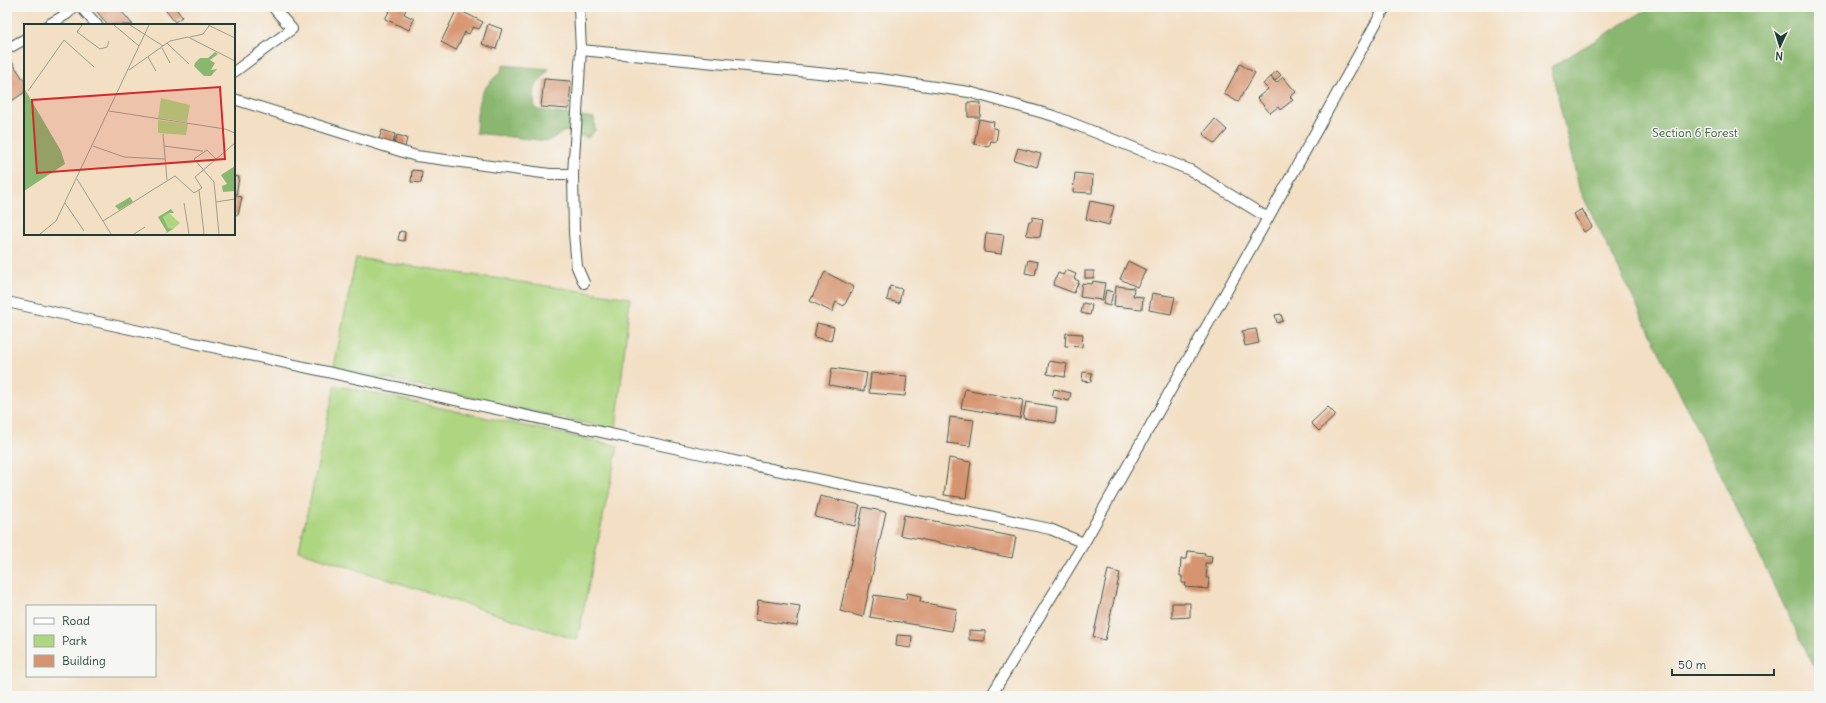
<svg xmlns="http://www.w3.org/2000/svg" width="1826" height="703" font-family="Delius,sans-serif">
<rect width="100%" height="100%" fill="#f6f6f2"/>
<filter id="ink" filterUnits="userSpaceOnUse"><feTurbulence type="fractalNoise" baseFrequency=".025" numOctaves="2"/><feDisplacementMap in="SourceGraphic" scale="8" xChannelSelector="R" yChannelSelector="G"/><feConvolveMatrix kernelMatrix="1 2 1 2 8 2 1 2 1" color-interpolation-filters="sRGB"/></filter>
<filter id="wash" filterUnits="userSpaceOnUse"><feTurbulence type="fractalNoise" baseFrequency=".012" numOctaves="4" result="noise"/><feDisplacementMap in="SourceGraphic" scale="16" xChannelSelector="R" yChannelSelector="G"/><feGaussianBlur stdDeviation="0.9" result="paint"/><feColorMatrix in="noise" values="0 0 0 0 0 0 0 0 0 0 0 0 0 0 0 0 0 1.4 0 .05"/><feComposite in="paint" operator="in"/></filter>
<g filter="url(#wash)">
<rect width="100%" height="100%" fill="#f3dfc4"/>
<g fill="#aed681" stroke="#668a5a">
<path d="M356 258 630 298 616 430 334 367Z"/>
<path d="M335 385 618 446 577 640 299 551Z"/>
</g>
<g fill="#8ab76f" stroke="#547a52">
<path d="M1651 7H1819V677L1579 188 1551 67Z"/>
<path d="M502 65 549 69 533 89 535 109C554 114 574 114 594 118L595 130 588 138 565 131 548 141 476 133C478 102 476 93 501 72Z"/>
</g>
<g id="blocks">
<g fill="#d79471">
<path d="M93 7H118L133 25H108Z"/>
<path d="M171 7H175L182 17 175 22 166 11Z"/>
<path d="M384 7H407L404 14 414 19 409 30 385 19 390 10Z"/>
<path d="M457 9 483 22 479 29 473 27 469 34 465 32 456 50 441 42Z"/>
<path d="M488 24 502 29 496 49 482 44Z"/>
<path d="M10 59 25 82V92L7 104V61Z"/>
<path d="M1240 64 1255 73 1238 102 1224 94Z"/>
<path d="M1277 71 1281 75 1275 81 1271 76Z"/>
<path d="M1271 77 1276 83 1283 77 1296 92 1290 97 1293 100 1280 110 1278 107 1270 113 1257 98 1268 89 1263 84Z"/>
<path d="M544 79 571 81 569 109 541 107Z"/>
<path d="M968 102 981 103 980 117H968Z"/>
<path d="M979 119 994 122 993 128 998 129 996 142 991 141 989 147 974 144Z"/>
<path d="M1215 119 1227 130 1215 144 1203 134Z"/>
<path d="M382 130 395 134 393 144 379 140Z"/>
<path d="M397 135 407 138 405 147 394 144Z"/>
<path d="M1018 148 1041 154 1037 167 1014 160Z"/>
<path d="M412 170 422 171 421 183 411 182Z"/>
<path d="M1075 173 1093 175 1092 193 1073 192Z"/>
<path d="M234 176 239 177 236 196 242 197 238 215 234 214Z"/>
<path d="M1090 201 1114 206 1109 225 1086 219Z"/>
<path d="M1582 209 1592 227 1584 232 1574 214Z"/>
<path d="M1033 217 1043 219 1040 237 1026 235 1029 221H1032Z"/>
<path d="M400 231 405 232 404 241 398 240Z"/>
<path d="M986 233 1004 235 1001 254 984 252Z"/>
<path d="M1028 260 1038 262 1035 275 1025 273Z"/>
<path d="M1128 261 1146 270 1137 287 1120 279Z"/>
<path d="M1066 270 1076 274 1074 279 1079 281 1074 293 1053 285 1058 273 1063 275Z"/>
<rect x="1085" y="271" width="9" height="7"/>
<path d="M825 272 854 287 844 306 836 302 832 312 810 301Z"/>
<path d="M1093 281 1105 283 1102 300 1080 297 1082 283 1092 284Z"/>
<path d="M890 286 902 289 899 303 887 300Z"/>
<path d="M1116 286 1134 288 1133 296 1143 297 1142 309 1114 306Z"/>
<path d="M1106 290 1113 292 1110 306 1103 304Z"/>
<path d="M1152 293 1175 297 1171 314 1149 310Z"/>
<path d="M1083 303 1092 305 1090 315 1081 313Z"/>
<path d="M1281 314 1283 321 1277 323 1275 315Z"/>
<path d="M817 323 834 327 831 341 814 337Z"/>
<path d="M1256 329 1259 343 1245 346 1242 331Z"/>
<path d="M1066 333 1083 334 1082 347 1065 346Z"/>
<path d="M1049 361 1067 364 1065 377 1047 374Z"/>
<path d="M832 368 867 373 864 391 829 385Z"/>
<path d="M1083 372 1092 373 1091 382 1082 381Z"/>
<path d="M871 373 907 376 905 396 869 393Z"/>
<path d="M965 389 1023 400 1020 418 961 408Z"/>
<path d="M1054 389 1071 393 1069 401 1052 397Z"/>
<path d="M1026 402 1057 407 1055 423 1023 418Z"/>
<path d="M1328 407 1336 415 1319 431 1311 423Z"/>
<path d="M950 417 974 420 970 446 947 443Z"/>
<path d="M949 458 971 462 966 498 944 495Z"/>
<path d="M820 496 860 505 855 526 815 517Z"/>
<path d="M863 507 886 512 863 617 840 611Z"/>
<path d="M904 515 1016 537 1012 558 900 535Z"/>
<path d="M1188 551 1205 553 1204 555 1212 556 1211 563H1205V567H1207L1206 578H1209L1208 589 1185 587 1186 583H1182V576H1180L1181 559H1187Z"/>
<path d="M1108 570 1120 573 1105 640 1093 637Z"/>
<path d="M907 593 921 596 920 602 957 609 952 631 870 617 874 595 906 600Z"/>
<path d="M758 600 800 606 797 626 756 620Z"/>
<path d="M1172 603H1190V617L1172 618Z"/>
<path d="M969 630 985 631V641L969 640Z"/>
<path d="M897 635 912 636 911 648 896 646Z"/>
</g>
</g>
</g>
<g filter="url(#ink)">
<use href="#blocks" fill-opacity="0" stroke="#3f554a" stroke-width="1"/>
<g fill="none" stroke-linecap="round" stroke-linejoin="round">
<g stroke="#3f554a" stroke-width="12">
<g id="minor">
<path d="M81 7 97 25"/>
<path d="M579 7 581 50 573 174 574 233 577 267 584 283"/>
<path d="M48 25 67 14 74 7"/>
<path d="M7 49 25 39"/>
<path d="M581 50 880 79 969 92 1054 116 1190 170 1268 218"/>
<path d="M234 72 292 29 273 7"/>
<path d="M234 99 416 156 550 174H573"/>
<path d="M7 302 711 456 1050 529 1084 543"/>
<path d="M991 696 1084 543 1268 218 1385 7"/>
</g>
</g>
<use href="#minor" stroke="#fff" stroke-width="10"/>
</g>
</g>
<g text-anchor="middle" stroke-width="3" stroke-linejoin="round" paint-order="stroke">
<g font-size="12" fill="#3c5c43" stroke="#f6f6f2">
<text x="1695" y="137">Section 6 Forest</text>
</g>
</g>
<g transform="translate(24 24)">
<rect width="211" height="211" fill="#f3dfc4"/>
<path d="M137 74 166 81 163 98 134 94ZM134 96 164 100 162 111 134 109ZM145 189 156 199 149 205H144L139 193Z" fill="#aed681"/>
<path d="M191 28 194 30 186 36 191 39 187 46 193 45 187 52H180L170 42 171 39 176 34H184ZM0 64 37 127 41 140 0 167ZM211 142V167L199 168 198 162 203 160 197 151ZM106 173 109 178 95 186 91 182ZM147 185 150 189H145L139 193 144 204 149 205 141 210 143 208 134 193Z" fill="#8ab76f"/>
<path fill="none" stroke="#9e9e8a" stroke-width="1" d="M58 1 53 8 76 25 83 23 85 17M90 1 115 22M106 1 139 22M184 1 211 14M166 13 179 10 185 2M143 19 165 40M138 24 146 39M124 33 132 47M105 46 146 17 164 13 211 37M4 67 40 16 70 43M85 87 201 105 211 109M139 110 143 156M69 122 100 133 141 135M140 122 179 127M193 136 183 126 170 135 190 158 195 210M53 155 87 210M175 166 180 210M192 178 211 175M41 179 60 207M160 179 165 210M79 197 151 152 170 169 178 164 171 153 211 119M16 210 32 197 125 1M110 210 121 203"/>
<path fill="#d62828" fill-opacity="0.15" stroke="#d62828" stroke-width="2" d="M196 63 201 135 13 149 8 76Z"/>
<rect width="211" height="211" fill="none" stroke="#1f3d34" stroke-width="2"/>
</g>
<rect width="1826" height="703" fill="none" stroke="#f6f6f2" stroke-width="24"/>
<rect x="26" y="605" width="130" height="72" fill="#f6f6f2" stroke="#a0aca6"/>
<rect x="34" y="618" width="20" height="6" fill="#ffffff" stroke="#a0aca6"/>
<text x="62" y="625" font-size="12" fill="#1f3d34">Road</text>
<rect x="34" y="635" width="20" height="12" fill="#aed681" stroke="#a0aca6"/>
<text x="62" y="645" font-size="12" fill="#1f3d34">Park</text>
<rect x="34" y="655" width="20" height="12" fill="#d79471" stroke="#a0aca6"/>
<text x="62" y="665" font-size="12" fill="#1f3d34">Building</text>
<g transform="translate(1780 46) rotate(184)" stroke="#f6f6f2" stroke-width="3" paint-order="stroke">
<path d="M0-3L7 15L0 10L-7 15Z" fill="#1f3d34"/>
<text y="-6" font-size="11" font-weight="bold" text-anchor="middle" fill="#1f3d34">N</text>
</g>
<path d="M1672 669v6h102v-6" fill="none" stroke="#1f3d34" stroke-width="2"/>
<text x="1678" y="669" font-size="12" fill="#1f3d34" stroke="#f6f6f2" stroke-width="3" paint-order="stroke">50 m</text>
</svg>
